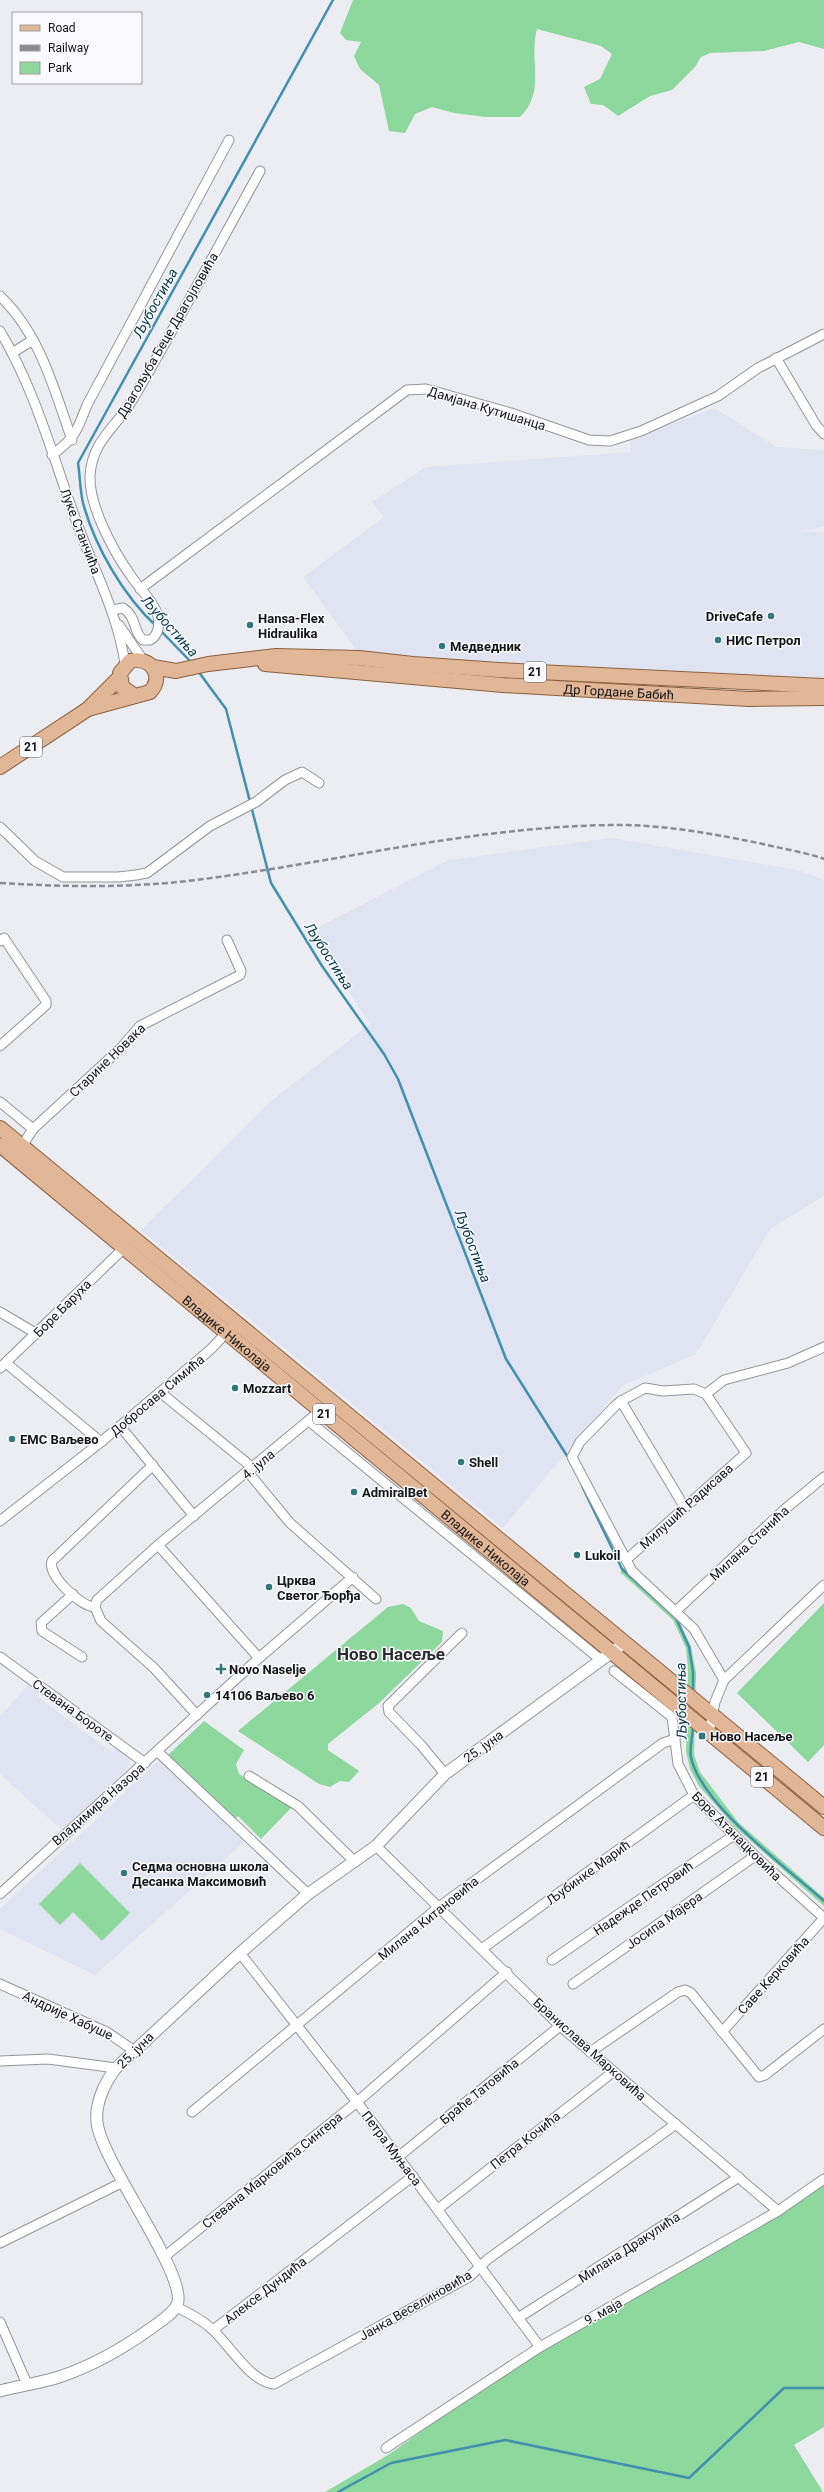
<svg xmlns="http://www.w3.org/2000/svg" width="824" height="2492" font-family="Roboto,sans-serif">
<rect width="100%" height="100%" fill="#ecedf3"/>
<g fill="#e0e3f1">
<path d="M714 408 777 447 824 450V527L798 531 824 532V678L360 655 303 577 384 517 372 502 426 467 631 452 629 440Z"/>
<path d="M611 838 798 870 824 880V1196L770 1229 696 1354 622 1386 503 1528 141 1230 271 1101 370 1024 309 932 449 860Z"/>
<path d="M29 1684 41 1692 38 1697 112 1752 116 1747 130 1760 128 1768 62 1830 0 1774V1716Z"/>
<path d="M163 1757 250 1837 95 1975 0 1929V1909Z"/>
</g>
<g fill="#8dd89d">
<path d="M353 0H824V49L799 42 764 51 710 53 701 57 695 67 672 90 650 96 618 116 603 105 591 104 584 87 600 79 612 54 601 46 537 29C528 60 547 90 520 117H486L454 113 432 107 415 114 405 133 389 131 379 85 360 69 354 56 361 42 346 40 340 33Z"/>
<path d="M624 1567 677 1617 691 1646 696 1673 694 1755 700 1772 738 1822 824 1898V1906L734 1826 699 1786 690 1769 686 1751 688 1669 686 1648 673 1620 620 1572Z"/>
<path d="M824 1603V1745L808 1762 737 1693Z"/>
<path d="M403 1604 411 1608 419 1621 443 1631 442 1642 379 1703 328 1744V1750L359 1771 349 1782 340 1781 330 1787 319 1784 238 1731 388 1607Z"/>
<path d="M204 1721 244 1750 236 1764 239 1774 292 1807 261 1839 238 1816 235 1819 168 1755Z"/>
<path d="M80 1863 130 1913 102 1941 73 1912 60 1925 39 1904Z"/>
<path d="M824 2179V2427L794 2445 823 2492H325L388 2455 540 2347Z"/>
</g>
<g fill="none" stroke-linecap="round" stroke-linejoin="round">
<g stroke="#4290b0" stroke-width="2.5">
<path d="M156 626C123 595 95 547 83 503 80 490 80 476 78 463L333 0"/>
<path d="M160 630 191 662"/>
<path d="M198 671 226 709 271 883 322 966 384 1054 398 1079 506 1359 569 1459"/>
<path d="M582 1486 622 1569 676 1618 689 1647 693 1672V1693"/>
<path d="M693 1726C693 1736 689 1748 691 1757 700 1804 788 1869 824 1901"/>
<path d="M338 2492 391 2463 505 2440 689 2478 784 2388H824"/>
</g>
<g stroke="#94959b" stroke-width="11">
<g id="minor">
<path d="M0 296C40 334 54 389 72 440"/>
<path d="M0 331C36 391 54 461 78 526 95 572 118 615 125 664"/>
<path d="M12 353 33 340"/>
<path d="M776 358 816 425 824 434"/>
<path d="M52 455C75 438 77 431 87 405L229 140"/>
<path d="M140 589 407 390 426 389 511 413 589 440 610 441 641 431 718 396 758 368 824 334"/>
<path d="M112 610 123 608C137 617 133 632 143 640H150C158 636 160 625 158 616 154 602 139 588 131 576 114 552 89 507 90 476 92 440 116 428 133 399 177 324 218 247 260 171"/>
<path d="M119 625 143 660"/>
<path d="M0 827 35 861 63 877H118L136 875 147 873 210 826 256 802 285 780 302 772 319 783"/>
<path d="M0 941 4 938 46 1001V1005L0 1046"/>
<path d="M0 1102 33 1129"/>
<path d="M22 1146 33 1129 120 1049 140 1026 240 975 241 971 227 940"/>
<path d="M0 1312 37 1334"/>
<path d="M6 1363 101 1442"/>
<path d="M0 1368 124 1248"/>
<path d="M160 1392 253 1468"/>
<path d="M621 1401 645 1388 663 1391 694 1389 706 1394 724 1380 788 1363 824 1347"/>
<path d="M309 1421 601 1660"/>
<path d="M120 1426 194 1516"/>
<path d="M248 1472 290 1523 376 1599"/>
<path d="M685 1508 621 1401 617 1404 580 1442 572 1457 632 1571 694 1629 724 1680"/>
<path d="M0 1521 101 1442 210 1350 229 1330"/>
<path d="M158 1545 259 1658"/>
<path d="M626 1560 746 1453 706 1394"/>
<path d="M73 1594 41 1623 42 1631 82 1657"/>
<path d="M95 1607C81 1607 47 1575 52 1561L153 1465"/>
<path d="M676 1611 785 1509 824 1477"/>
<path d="M0 1657 145 1763"/>
<path d="M614 1671 672 1717 678 1764 694 1795 755 1856 824 1918"/>
<path d="M197 1715 154 1668 101 1621 95 1607 97 1600 158 1545 320 1411"/>
<path d="M709 1733 715 1702 724 1680 824 1585"/>
<path d="M158 1752 308 1894"/>
<path d="M445 1774 421 1745 389 1712 388 1706 462 1633"/>
<path d="M249 1776 298 1806 355 1862"/>
<path d="M376 1846 560 2026 778 2211"/>
<path d="M0 1894 259 1658 353 1577"/>
<path d="M483 1948 694 1795"/>
<path d="M240 1953 357 2102 540 2347"/>
<path d="M552 1960 734 1835"/>
<path d="M0 1984 107 2032 133 2050"/>
<path d="M573 1984 755 1856"/>
<path d="M722 2032 824 1918"/>
<path d="M590 2052 678 1992 685 1990 691 1993 759 2077 765 2075 824 2029"/>
<path d="M0 2061 48 2059 116 2068"/>
<path d="M192 2112 439 1907 663 1743 675 1739"/>
<path d="M398 2157 560 2026"/>
<path d="M438 2209 613 2072"/>
<path d="M0 2243 123 2182"/>
<path d="M164 2257 357 2102 507 1972"/>
<path d="M176 2307C190 2313 202 2320 213 2330 230 2346 251 2382 274 2384L469 2277 488 2259 676 2124"/>
<path d="M518 2318 739 2177"/>
<path d="M0 2322 27 2384"/>
<path d="M213 2330 413 2176"/>
<path d="M386 2448 540 2347 778 2211 824 2179"/>
</g>
</g>
<g stroke="#94959b" stroke-width="13">
<path id="tertiary" d="M0 2391C19 2386 40 2383 59 2377 92 2366 122 2349 150 2329 158 2323 172 2315 177 2305 190 2278 100 2160 97 2122 95 2103 105 2082 116 2068L240 1953 308 1894 376 1846 445 1774 623 1644"/>
</g>
<g stroke="#8c5f3d" stroke-width="16">
<g id="primary">
<path id="s1" d="M265 664 503 685 749 699 824 698"/>
<path d="M153 667 176 671 208 664 276 656 359 658 413 664 499 670 824 686"/>
<path d="M88 709 150 692C165 676 151 656 130 661L120 673 122 687 135 696"/>
<path d="M0 767 88 709 119 678"/>
<path d="M0 1128 824 1807"/>
<path id="s2" d="M0 1145 824 1828"/>
</g>
</g>
<use href="#minor" stroke="#fff" stroke-width="9"/>
<use href="#tertiary" stroke="#fff" stroke-width="11"/>
<use href="#primary" stroke="#e1b797" stroke-width="14"/>
<path stroke="#8a8b8f" stroke-width="2.5" stroke-dasharray="6 3" stroke-linecap="butt" d="M0 883C66 887 131 888 196 880 340 862 481 824 627 825 671 826 720 835 763 844 783 849 805 852 824 859"/>
</g>
<g fill="#2f787e" stroke="#fafafe" stroke-width="1.5">
<circle cx="771" cy="616" r="4"/>
<circle cx="250" cy="625" r="4"/>
<circle cx="718" cy="640" r="4"/>
<circle cx="442" cy="646" r="4"/>
<circle cx="235" cy="1388" r="4"/>
<circle cx="12" cy="1439" r="4"/>
<circle cx="461" cy="1462" r="4"/>
<circle cx="354" cy="1492" r="4"/>
<circle cx="577" cy="1555" r="4"/>
<circle cx="269" cy="1587" r="4"/>
<path d="M219 1663h4v4h4v4h-4v4h-4v-4h-4v-4h4z"/>
<circle cx="207" cy="1695" r="4"/>
<rect x="698" y="1732" width="8" height="8" rx="2"/>
<circle cx="124" cy="1873" r="4"/>
</g>
<g text-anchor="middle" stroke-width="3" stroke-linejoin="round" paint-order="stroke">
<g fill="#fafafe" stroke="#595a5c" stroke-width="1">
<rect x="524" y="662" width="22" height="20" rx="3"/>
<rect x="20" y="737" width="22" height="20" rx="3"/>
<rect x="313" y="1404" width="22" height="20" rx="3"/>
<rect x="751" y="1767" width="22" height="20" rx="3"/>
</g>
<g font-size="12" font-weight="bold" fill="#141517">
<text x="535" y="676">21</text>
<text x="31" y="751">21</text>
<text x="324" y="1418">21</text>
<text x="762" y="1781">21</text>
</g>
<g font-size="13" fill="#141517" stroke="#fafafe">
<text transform="translate(167 335) rotate(-60)" y="5">Драгољуба Беце Драгојловића</text>
<text transform="translate(487 408) rotate(17)" y="5">Дамјана Кутишанца</text>
<text transform="translate(81 531) rotate(69)" y="5">Луке Станчића</text>
<text dy="5" stroke="none"><textPath href="#s1" startOffset="355">Др Гордане Бабић</textPath></text>
<text transform="translate(107 1060) rotate(-44)" y="5">Старине Новака</text>
<text transform="translate(62 1308) rotate(-45)" y="5">Боре Баруха</text>
<text dy="5" stroke="none"><textPath href="#s2" startOffset="295">Владике Николаја</textPath></text>
<text transform="translate(157 1395) rotate(-40)" y="5">Добросава Симића</text>
<text transform="translate(258 1464) rotate(-40)" y="5">4. јула</text>
<text transform="translate(686 1506) rotate(-42)" y="5">Милушић Радисава</text>
<text transform="translate(749 1543) rotate(-43)" y="5">Милана Станића</text>
<text dy="5" stroke="none"><textPath href="#s2" startOffset="631">Владике Николаја</textPath></text>
<text transform="translate(73 1710) rotate(36)" y="5">Стевана Бороте</text>
<text transform="translate(483 1746) rotate(-36)" y="5">25. јуна</text>
<text transform="translate(98 1804) rotate(-41)" y="5">Владимира Назора</text>
<text transform="translate(737 1836) rotate(45)" y="5">Боре Атанацковића</text>
<text transform="translate(588 1872) rotate(-36)" y="5">Љубинке Марић</text>
<text transform="translate(643 1898) rotate(-35)" y="5">Надежде Петровић</text>
<text transform="translate(428 1918) rotate(-39)" y="5">Милана Китановића</text>
<text transform="translate(664 1920) rotate(-35)" y="5">Јосипа Мајера</text>
<text transform="translate(773 1975) rotate(-48)" y="5">Саве Керковића</text>
<text transform="translate(68 2015) rotate(25)" y="5">Андрије Хабуше</text>
<text transform="translate(590 2049) rotate(42)" y="5">Бранислава Марковића</text>
<text transform="translate(135 2050) rotate(-45)" y="5">25. јуна</text>
<text transform="translate(479 2091) rotate(-39)" y="5">Браће Татовића</text>
<text transform="translate(525 2140) rotate(-38)" y="5">Петра Кочића</text>
<text transform="translate(392 2148) rotate(53)" y="5">Петра Муњаса</text>
<text transform="translate(272 2170) rotate(-39)" y="5">Стевана Марковића Сингера</text>
<text transform="translate(629 2247) rotate(-33)" y="5">Милана Дракулића</text>
<text transform="translate(265 2290) rotate(-38)" y="5">Алексе Дундића</text>
<text transform="translate(415 2305) rotate(-30)" y="5">Јанка Веселиновића</text>
<text transform="translate(603 2311) rotate(-29)" y="5">9. маја</text>
</g>
<g font-size="13" font-weight="bold" fill="#141517" stroke="#fafafe" text-anchor="start">
<text x="763" y="621" text-anchor="end">DriveCafe</text>
<text x="258" y="623">Hansa-Flex<tspan x="258" dy="15">Hidraulika</tspan></text>
<text x="726" y="645">НИС Петрол</text>
<text x="450" y="651">Медведник</text>
<text x="243" y="1393">Mozzart</text>
<text x="20" y="1444">ЕМС Ваљево</text>
<text x="469" y="1467">Shell</text>
<text x="362" y="1497">AdmiralBet</text>
<text x="585" y="1560">Lukoil</text>
<text x="277" y="1585">Црква<tspan x="277" dy="15">Светог Ђорђа</tspan></text>
<text x="229" y="1674">Novo Naselje</text>
<text x="215" y="1700">14106 Ваљево 6</text>
<text x="710" y="1741">Ново Насеље</text>
<text x="132" y="1871">Седма основна школа<tspan x="132" dy="15">Десанка Максимовић</tspan></text>
</g>
<g font-size="14" font-style="italic" fill="#04374a" stroke="#fafafe">
<text transform="translate(155 303) rotate(-61)" y="5">Љубостиња</text>
<text transform="translate(170 626) rotate(48)" y="5">Љубостиња</text>
<text transform="translate(329 956) rotate(57)" y="5">Љубостиња</text>
<text transform="translate(473 1246) rotate(69)" y="5">Љубостиња</text>
<text transform="translate(681 1701) rotate(-91)" y="5">Љубостиња</text>
</g>
<g font-size="17" font-weight="bold" fill="#2b2c30" stroke="#fafafe">
<text x="391" y="1660">Ново Насеље</text>
</g>
</g>
<rect x="12" y="12" width="130" height="72" fill="#fafafe" stroke="#9e9ea2"/>
<rect x="20" y="25" width="20" height="6" fill="#e1b797" stroke="#9e9ea2"/>
<text x="48" y="32" font-size="12" fill="#141517">Road</text>
<rect x="20" y="45" width="20" height="6" fill="#8a8b8f" stroke="#9e9ea2"/>
<text x="48" y="52" font-size="12" fill="#141517">Railway</text>
<rect x="20" y="62" width="20" height="12" fill="#8dd89d" stroke="#9e9ea2"/>
<text x="48" y="72" font-size="12" fill="#141517">Park</text>
</svg>
